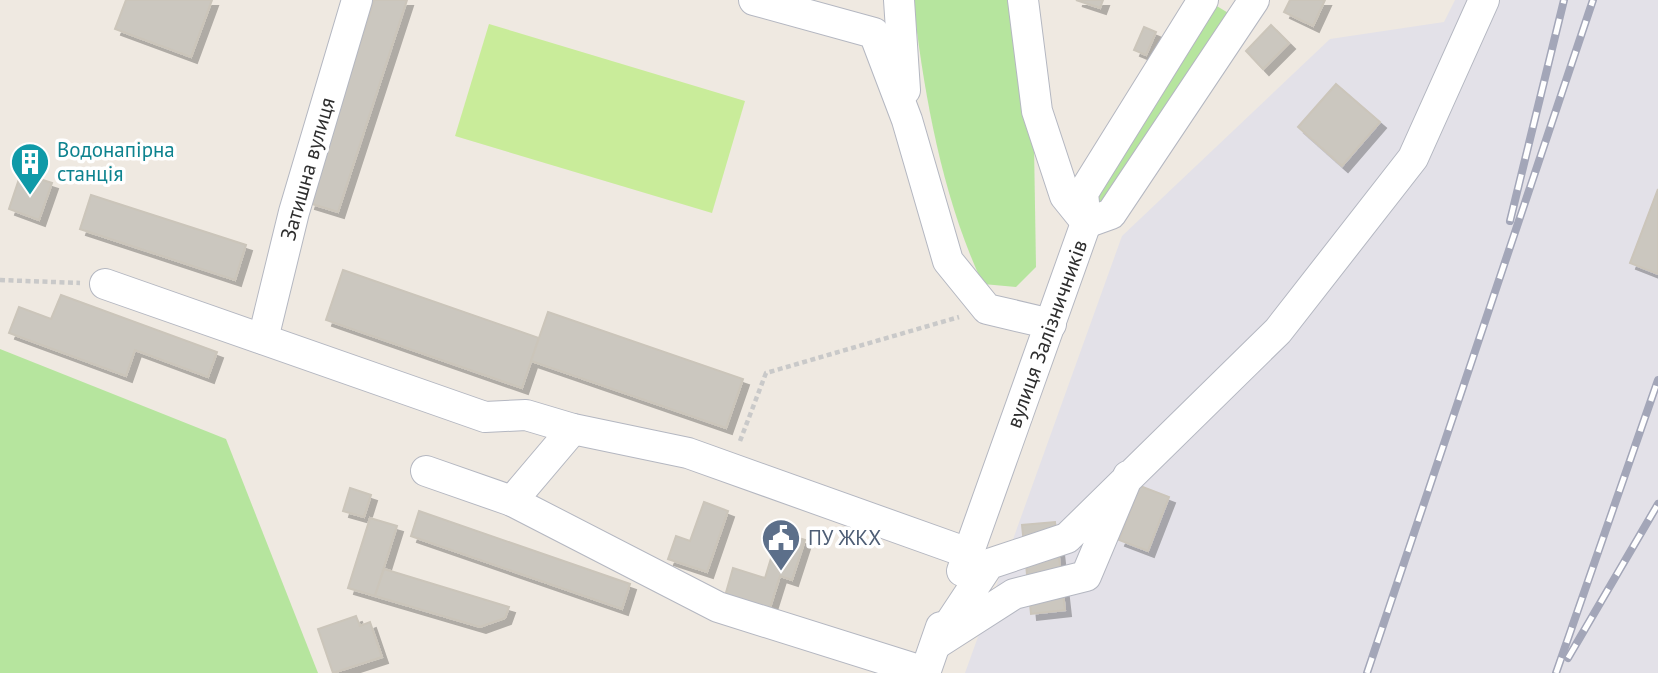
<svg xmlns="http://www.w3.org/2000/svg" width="1658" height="673" font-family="'PT Sans',sans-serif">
<defs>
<filter id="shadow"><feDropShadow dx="6" dy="6" stdDeviation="0" flood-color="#0004"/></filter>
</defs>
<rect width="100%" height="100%" fill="#efe9e1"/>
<path fill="#e3e1e8" d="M1455 0H1658V673H965L1122 236 1330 39 1444 22Z"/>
<g fill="#b6e59e">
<path d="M913 0H1012L1034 145 1036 267 1016 287 983 284C942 198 924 94 913 0Z"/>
<path d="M1215 5 1230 14 1107 207 1092 197Z"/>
<path d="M0 349 226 439 318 673H0Z"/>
</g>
<path fill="#c9ec9a" d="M489 24 745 101 712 213 455 136Z"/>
<g fill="#cbc7bf" stroke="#cbc5ba" stroke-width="2" filter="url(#shadow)">
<path d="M126 0H212L191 57 115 29Z"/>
<path d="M374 0H407L338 212 309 203Z"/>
<path d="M1076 0H1103L1100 8Z"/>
<path d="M1290 0H1325L1313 26 1284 12Z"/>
<path d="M1271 25 1289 43 1263 69 1246 51Z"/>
<path d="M1144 27 1156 32 1146 55 1134 50Z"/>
<path d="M1336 84 1380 122 1342 166 1298 127Z"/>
<path d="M21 173 52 183 39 220 9 209Z"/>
<path d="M1658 189V274L1630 263Z"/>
<path d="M91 195 246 245 235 280 80 229Z"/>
<path d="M343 270 539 338 522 388 326 320Z"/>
<path d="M61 295 217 352 208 377 135 350 126 376 9 333 19 307 51 319Z"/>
<path d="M548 312 743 379 726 428 531 361Z"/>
<path d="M1140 486 1169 497 1148 551 1119 540Z"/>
<path d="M350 488 371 495 364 517 343 511Z"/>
<path d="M704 502 728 511 707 572 668 559 676 536 690 541Z"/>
<path d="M419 511 630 584 622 609 411 536Z"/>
<path d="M370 518 397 526 375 596 348 588Z"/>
<path d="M1055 522 1065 610 1031 614 1022 525Z"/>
<path d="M779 532 805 540 792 580 780 576 769 611 725 596 733 568 765 578Z"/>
<path d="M384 569 509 607 505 618 480 627 375 596Z"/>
<path d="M356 616 360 626 370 622 382 657 333 673 318 629Z"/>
</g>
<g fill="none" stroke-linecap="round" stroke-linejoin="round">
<g stroke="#b4b7c1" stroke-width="32">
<g id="minor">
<path d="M754 0 874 33 907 120 948 261 987 309 1051 324"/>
<path d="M899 0 905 90"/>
<path d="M1023 0 1037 111 1065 196 1086 222"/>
<path d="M1086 223 1111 214 1254 0"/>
<path d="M105 284 485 417 526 415 573 429 688 453 968 553"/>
<path d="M263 339 294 212 357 0"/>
<path d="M426 471 512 501 718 607 925 672"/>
<path d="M1128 476 1086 576 1014 594 936 644 989 564 1067 538 1278 331 1413 158 1484 0"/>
<path d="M512 501 573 429"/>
<path d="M962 571 1086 223 1083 193 1203 0"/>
<path d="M925 673 941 627"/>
</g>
</g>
<g stroke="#c9c9c9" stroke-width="4.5" stroke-dasharray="5 3.5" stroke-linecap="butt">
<path d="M0 280 80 283"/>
<path d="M740 441 766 373 959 317"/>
</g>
<use href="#minor" stroke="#fff" stroke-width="30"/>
<g stroke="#a3a6b8" stroke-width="8">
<g id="rail">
<path d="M1510 221 1564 0"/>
<path d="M1568 658 1658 504"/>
<path d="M1367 673 1593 0"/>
<path d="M1556 673 1658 380"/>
</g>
</g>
<use href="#rail" stroke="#fff" stroke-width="5" stroke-dasharray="16" stroke-linecap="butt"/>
</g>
<defs>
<g id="building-pin" transform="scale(2.0125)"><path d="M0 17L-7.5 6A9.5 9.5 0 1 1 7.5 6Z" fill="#0f9aa8" stroke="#fff"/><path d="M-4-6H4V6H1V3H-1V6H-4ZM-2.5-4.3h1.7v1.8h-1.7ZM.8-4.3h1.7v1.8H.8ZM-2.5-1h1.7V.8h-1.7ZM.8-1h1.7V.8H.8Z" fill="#fff"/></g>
<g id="civic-pin" transform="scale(2.0125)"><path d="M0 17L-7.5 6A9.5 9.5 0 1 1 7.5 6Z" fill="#5c6f8a" stroke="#fff"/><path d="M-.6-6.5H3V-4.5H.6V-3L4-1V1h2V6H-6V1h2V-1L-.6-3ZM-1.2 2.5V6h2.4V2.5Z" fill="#fff"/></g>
</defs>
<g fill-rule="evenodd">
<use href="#building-pin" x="30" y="162"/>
<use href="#civic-pin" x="781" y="538"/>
</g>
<g text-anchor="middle" stroke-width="7" stroke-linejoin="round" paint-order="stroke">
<g font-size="21" fill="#0d838f" stroke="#fff" text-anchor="start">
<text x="57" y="157">Водонапірна<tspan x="57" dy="24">станція</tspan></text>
</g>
<g font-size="21" fill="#2e2e2e" stroke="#fff">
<text transform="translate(308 169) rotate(-74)" y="7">Затишна вулиця</text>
<text transform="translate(1047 334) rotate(-70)" y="7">вулиця Залізничників</text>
</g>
<g font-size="21" fill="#4e5e75" stroke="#fff" text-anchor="start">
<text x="808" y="545">ПУ ЖКХ</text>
</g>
</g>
</svg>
